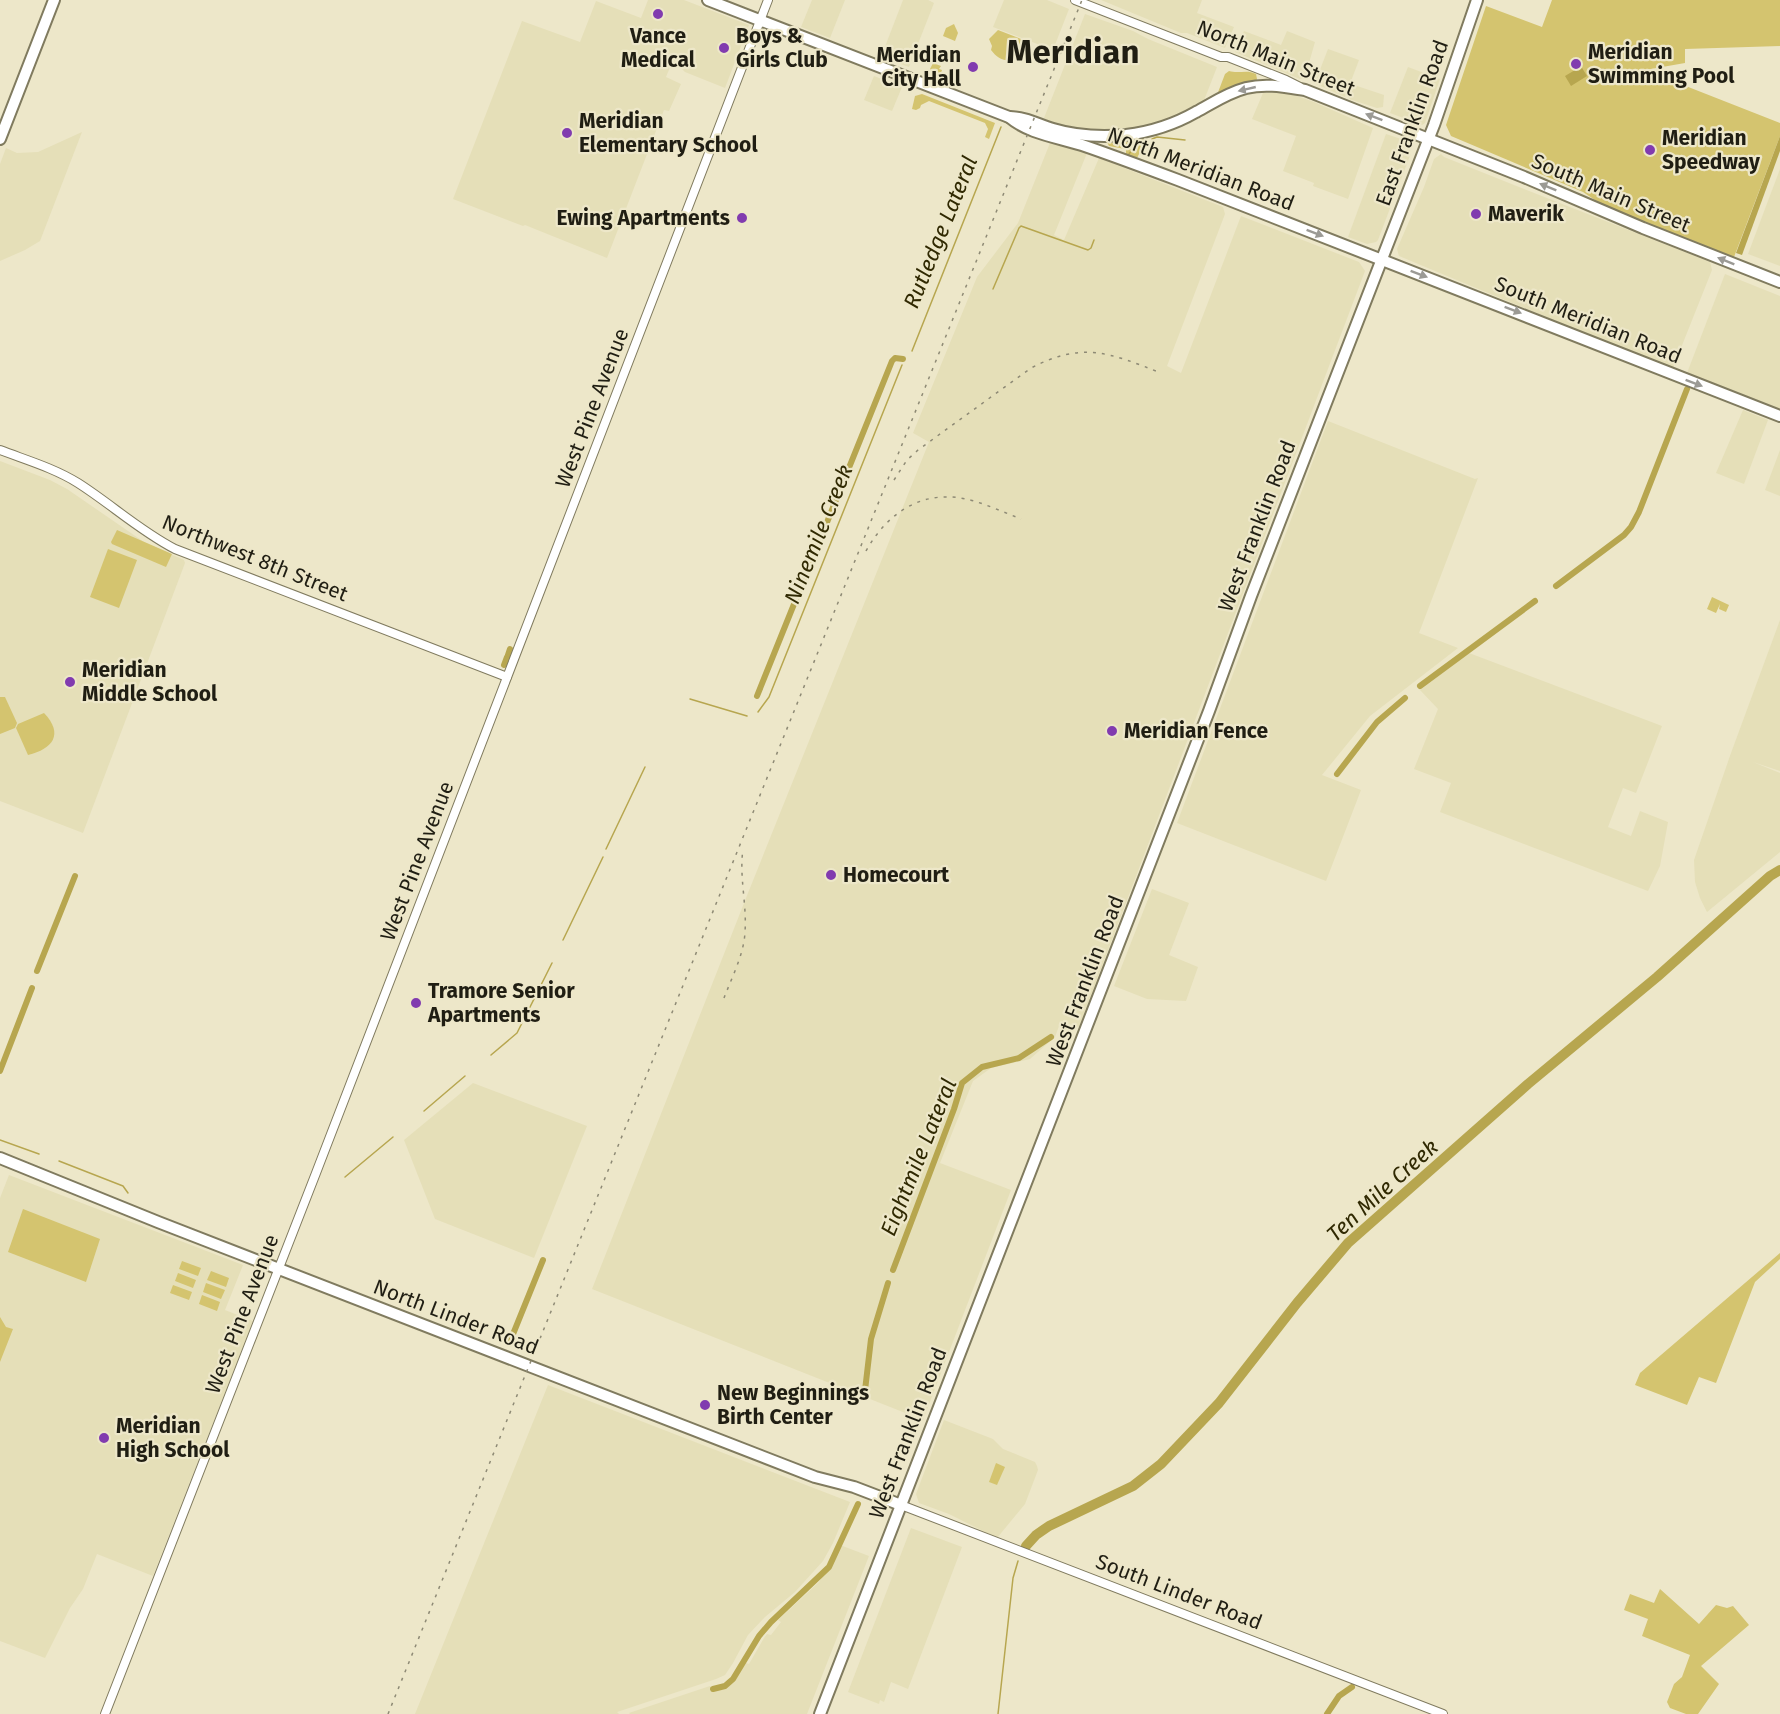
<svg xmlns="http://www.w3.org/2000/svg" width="1780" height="1714" font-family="'Fira Sans',sans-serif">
<rect width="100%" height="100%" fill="#ede7c9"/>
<g fill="#e5dfb8">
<path d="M648 0H684L749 25 725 88 685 72 673 60 666 77 681 84 669 111 664 110 607 258 525 225 523 226 453 199 522 21 580 42 596 1 641 18Z"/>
<path d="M812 0H845L830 38 801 27Z"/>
<path d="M903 0H928L934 3 909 67 881 57Z"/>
<path d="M1004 0H1047L1069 9 1053 50 993 27Z"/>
<path d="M1101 0H1202L1197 13 1234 27 1225 48 1187 33H1181Z"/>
<path d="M1085 14 1133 31 1148 39 1217 67 1203 103 1179 115 1163 122 1136 128 1115 131H1094L1067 127 1050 122 1044 118Z"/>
<path d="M1244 31 1281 45 1287 31 1315 42 1305 77 1300 79 1235 52Z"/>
<path d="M1328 49 1359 60 1345 97 1316 84V80Z"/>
<path d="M1408 67 1440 79 1425 123 1422 125 1390 113Z"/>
<path d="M874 76 902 87 892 111 864 100Z"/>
<path d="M1354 85 1384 95 1383 107 1377 108 1349 99Z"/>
<path d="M1278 92 1294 95 1314 102 1373 128 1348 199 1313 186 1314 183 1283 171 1296 136 1252 119 1263 93Z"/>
<path d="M82 132 40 241 25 250 0 261V164L6 148 17 153 38 152Z"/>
<path d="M1386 134 1407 141 1411 153 1378 240 1376 242 1367 244 1348 237Z"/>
<path d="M1050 143 1087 153 1054 235 1064 240 1099 158 1223 207 1225 214 1167 366 1181 373 1241 216 1359 262 1365 271 1079 1027 1059 1026 1055 1037 1030 1059 991 1068 973 1081 940 1163 1011 1190 923 1420 592 1289 748 893 929 442 913 433 977 277 1018 223Z"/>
<path d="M1441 154 1444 157 1514 185 1710 262 1712 270 1673 368 1575 329 1399 256 1397 249 1424 187 1434 159Z"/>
<path d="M1780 169V266L1748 254Z"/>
<path d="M1725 274 1780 296V409L1687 373Z"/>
<path d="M1743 410 1768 420 1744 484 1716 473Z"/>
<path d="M1328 421 1475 479 1478 478 1419 633 1458 648 1370 716 1322 775 1361 790 1326 881 1177 823Z"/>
<path d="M1780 450V496L1765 490Z"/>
<path d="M0 461 50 480 67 489 144 542 184 560 185 563 83 833 0 801Z"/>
<path d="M1780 620V771L1753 762 1780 773V852L1707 912 1700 898 1695 882 1694 860 1731 753Z"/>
<path d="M1469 653 1662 726 1636 793 1623 788 1608 827 1631 836 1640 811 1668 822 1660 866 1648 891 1440 812 1451 783 1414 769 1438 709 1420 690Z"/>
<path d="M1152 889 1189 903 1169 955 1198 967 1186 1001 1147 999 1114 986Z"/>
<path d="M473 1083 587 1126 534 1258 435 1219 404 1140Z"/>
<path d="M9 1175 243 1265 225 1310 253 1321 153 1576 97 1554 83 1589 70 1608 45 1658 0 1641V1198Z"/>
<path d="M548 1385 850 1502 833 1543 823 1561 795 1592 765 1617 748 1635 733 1663 725 1675 716 1679 617 1712 619 1714H415Z"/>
<path d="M944 1420 993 1439 1003 1449 1035 1462 1037 1466 1038 1470 1025 1504 997 1538 949 1514 919 1503 916 1494Z"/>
<path d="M911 1528 962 1547 908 1689 891 1682 884 1702 880 1700 879 1704 848 1692Z"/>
<path d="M840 1545 869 1556 807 1714H630L629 1713 710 1686 714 1691 730 1684 746 1663 749 1664 764 1638 767 1634 771 1635 781 1622 778 1620 819 1582Z"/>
</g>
<g fill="#d4c46f">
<path d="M1552 0H1780V46L1685 49V63L1645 70 1780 123V136L1734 257 1604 206 1583 192 1451 136 1446 125 1486 6 1542 27Z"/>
<path d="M954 24 958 33 955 41 943 36 946 28Z"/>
<path d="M998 30 1026 41 1025 46 1021 45 1014 60C1004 62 997 58 991 50L992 46 989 39Z"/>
<path d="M933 63 941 66 939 69 942 70 941 73 948 75 947 78 957 85 934 76 933 72 930 69Z"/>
<path d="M1229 71C1239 74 1247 69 1256 74L1257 79 1255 83 1217 95 1225 74Z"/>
<path d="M922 94 995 123 989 139 985 137 988 129 985 123 929 101 921 105 920 108 916 110 912 109 915 96Z"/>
<path d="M1144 138V144L1137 158 1126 154V150L1125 149 1109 146 1107 142Z"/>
<path d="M117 530 172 554 166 567 112 544 111 542Z"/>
<path d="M108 549 137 560 119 608 90 597Z"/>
<path d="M1712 597 1729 605 1726 612 1719 609 1720 604 1716 613 1707 609Z"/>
<path d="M0 697H5L17 723 15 728 0 734Z"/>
<path d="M44 713C64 734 53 749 28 755L16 728 18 724Z"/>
<path d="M23 1209 100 1239 86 1282 8 1252Z"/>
<path d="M1780 1253V1259L1755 1282 1716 1383 1699 1377 1687 1405 1635 1385 1640 1373Z"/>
<path d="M182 1261 201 1268 198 1276 179 1269Z"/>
<path d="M211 1271 229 1278 226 1287 207 1280Z"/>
<path d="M178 1273 196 1280 193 1288 175 1281Z"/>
<path d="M206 1283 225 1290 221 1299 203 1292Z"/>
<path d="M173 1285 192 1292 189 1300 170 1293Z"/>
<path d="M202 1295 220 1302 217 1311 199 1304Z"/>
<path d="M0 1317 6 1327 13 1329 0 1362Z"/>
<path d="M996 1463 1005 1467 997 1485 989 1482Z"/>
<path d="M1660 1589 1699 1624 1716 1605 1727 1608 1733 1606 1749 1625 1701 1666 1719 1684 1698 1714H1686L1670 1708 1667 1702 1674 1684 1682 1677 1690 1655 1642 1636 1648 1619 1624 1610 1630 1594 1654 1603Z"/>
</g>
<g fill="#b7a64f">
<path d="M1576 58 1587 76 1571 86 1565 76 1575 70 1570 62Z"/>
<path d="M1780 136V151L1742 255 1736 253Z"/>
</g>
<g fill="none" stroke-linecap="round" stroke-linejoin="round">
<g stroke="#b7a64f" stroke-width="1.5">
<path d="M1152 139 1157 137 1185 140"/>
<path d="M1129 154 1134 147 1143 142"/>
<path d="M993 289 1019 228 1021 226 1088 250 1091 248 1094 240"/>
<path d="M912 351 1001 127"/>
<path d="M690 699 747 716"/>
<path d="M758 712 769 697 902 365"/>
<path d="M606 849 645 767"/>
<path d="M563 940 603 857"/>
<path d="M491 1055 517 1033 552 963"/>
<path d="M424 1111 465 1076"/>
<path d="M0 1140 39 1154"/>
<path d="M59 1161 123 1186 128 1193"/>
<path d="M345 1177 393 1137"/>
<path d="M998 1714 1013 1578 1018 1561"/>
</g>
<g stroke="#b7a64f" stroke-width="6">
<path d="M1556 586 1624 535 1631 527 1639 512 1687 389"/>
<path d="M508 655 510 649"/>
<path d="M504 665 507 657"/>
<path d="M1420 686 1535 601"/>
<path d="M757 696 892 361 895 358 903 359"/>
<path d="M1337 774 1377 722 1405 698"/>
<path d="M37 971 75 876"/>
<path d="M0 1071 32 988"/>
<path d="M893 1270 954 1109 962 1083 982 1067 1019 1058 1051 1037"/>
<path d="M509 1344 543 1260"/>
<path d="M864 1399 871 1339 888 1283"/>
<path d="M713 1689 725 1686 733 1679 759 1636 771 1622 829 1567 858 1504"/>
<path d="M1327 1714 1339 1696 1352 1687"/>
</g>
<path stroke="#b7a64f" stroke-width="10" d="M1026 1546 1036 1535 1049 1526 1133 1486 1161 1464 1219 1403 1297 1303 1348 1243 1528 1084 1657 977 1770 876 1780 870"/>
<g stroke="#807b5f" stroke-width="10">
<g id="minor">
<path d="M1075 0 1221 57H1228L1286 80 1300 87"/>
<path d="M0 450C26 460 54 468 78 483 111 504 140 531 175 549L507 677"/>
<path d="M901 1505 1443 1714"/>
<path d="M105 1714 316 1173 768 0"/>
</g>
</g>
<g stroke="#807b5f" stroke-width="14">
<g id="major">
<path d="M708 0 1009 117C1029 134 1057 137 1082 145 1114 156 1146 168 1178 180L1780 416"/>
<path d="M1009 117C1025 117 1037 124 1053 129 1076 136 1102 137 1126 135 1150 132 1175 124 1196 112 1213 103 1227 93 1246 88 1266 83 1285 87 1305 90L1524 177 1643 228 1780 282"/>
<path d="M0 139 54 0"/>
<path d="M0 1158 158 1222 815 1477 854 1487 901 1505"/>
<path d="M820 1714 1209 711 1251 596 1434 125 1477 0"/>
</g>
</g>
<use href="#minor" stroke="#fff" stroke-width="8"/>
<use href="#major" stroke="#fff" stroke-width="10"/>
<g stroke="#8e8a75" stroke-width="1.5" stroke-dasharray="3 6" stroke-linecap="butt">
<path d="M894 480 907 460 918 450 1031 368C1083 341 1110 353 1161 373"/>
<path d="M866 551C889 510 926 487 974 501 990 506 1006 513 1021 519"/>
<path d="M724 998C732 977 744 954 745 932 747 904 739 877 743 849"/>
<path d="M388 1714 1082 0"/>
</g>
</g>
<defs><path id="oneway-solid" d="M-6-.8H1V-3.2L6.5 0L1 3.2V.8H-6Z" transform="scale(1.5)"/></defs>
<g fill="#9b9a95">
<use href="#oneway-solid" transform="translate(1247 89) rotate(167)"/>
<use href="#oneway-solid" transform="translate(1374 117) rotate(-159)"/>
<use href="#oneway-solid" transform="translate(1548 187) rotate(-158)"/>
<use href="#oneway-solid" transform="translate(1315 233) rotate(21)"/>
<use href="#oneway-solid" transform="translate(1726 261) rotate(-158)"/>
<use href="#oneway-solid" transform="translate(1419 274) rotate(21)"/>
<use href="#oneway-solid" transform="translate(1513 310) rotate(21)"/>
<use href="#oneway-solid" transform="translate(1694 383) rotate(21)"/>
</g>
<g fill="#813baf" stroke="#ede7c9" stroke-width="2">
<circle cx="658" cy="14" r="6"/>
<circle cx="724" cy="48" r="6"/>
<circle cx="1576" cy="64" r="6"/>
<circle cx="973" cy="67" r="6"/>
<circle cx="567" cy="133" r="6"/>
<circle cx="1650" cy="150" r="6"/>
<circle cx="1476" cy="214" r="6"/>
<circle cx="742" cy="218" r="6"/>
<circle cx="70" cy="682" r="6"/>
<circle cx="1112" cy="731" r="6"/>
<circle cx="831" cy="875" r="6"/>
<circle cx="416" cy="1003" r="6"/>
<circle cx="705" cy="1405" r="6"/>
<circle cx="104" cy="1438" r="6"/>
</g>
<g text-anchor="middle" stroke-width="4.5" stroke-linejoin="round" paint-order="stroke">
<g font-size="21" font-weight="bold" fill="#201e13" stroke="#ede7c9" text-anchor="start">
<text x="658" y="43" text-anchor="middle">Vance<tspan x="658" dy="24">Medical</tspan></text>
<text x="736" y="43">Boys &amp;<tspan x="736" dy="24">Girls Club</tspan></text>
<text x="1588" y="59">Meridian<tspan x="1588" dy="24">Swimming Pool</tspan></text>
<text x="961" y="62" text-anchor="end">Meridian<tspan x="961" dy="24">City Hall</tspan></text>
<text x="579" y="128">Meridian<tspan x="579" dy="24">Elementary School</tspan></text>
<text x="1662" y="145">Meridian<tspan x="1662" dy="24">Speedway</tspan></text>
<text x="1488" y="221">Maverik</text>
<text x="730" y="225" text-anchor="end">Ewing Apartments</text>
<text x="82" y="677">Meridian<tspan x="82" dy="24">Middle School</tspan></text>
<text x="1124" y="738">Meridian Fence</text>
<text x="843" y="882">Homecourt</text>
<text x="428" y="998">Tramore Senior<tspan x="428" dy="24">Apartments</tspan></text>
<text x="717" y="1400">New Beginnings<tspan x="717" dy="24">Birth Center</tspan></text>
<text x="116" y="1433">Meridian<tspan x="116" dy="24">High School</tspan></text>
</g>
<g font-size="21" fill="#201e13" stroke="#ede7c9">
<text transform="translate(1276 58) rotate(22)" y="7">North Main Street</text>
<text transform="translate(1412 123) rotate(-70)" y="7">East Franklin Road</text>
<text transform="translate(1201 169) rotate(21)" y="7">North Meridian Road</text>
<text transform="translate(1611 193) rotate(23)" y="7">South Main Street</text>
<text transform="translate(1588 320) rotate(22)" y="7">South Meridian Road</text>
<text transform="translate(592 408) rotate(-69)" y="7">West Pine Avenue</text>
<text transform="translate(1257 526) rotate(-69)" y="7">West Franklin Road</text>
<text transform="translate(255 558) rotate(22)" y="7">Northwest 8th Street</text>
<text transform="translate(417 861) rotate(-69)" y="7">West Pine Avenue</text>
<text transform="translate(1085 981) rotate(-69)" y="7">West Franklin Road</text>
<text transform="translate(242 1314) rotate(-69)" y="7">West Pine Avenue</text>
<text transform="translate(456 1317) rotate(21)" y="7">North Linder Road</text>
<text transform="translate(908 1433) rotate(-69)" y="7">West Franklin Road</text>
<text transform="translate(1179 1592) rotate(21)" y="7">South Linder Road</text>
</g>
<g font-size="22" font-style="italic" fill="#302902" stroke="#ede7c9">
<text transform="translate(940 232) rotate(-68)" y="8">Rutledge Lateral</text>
<text transform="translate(818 534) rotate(-68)" y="8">Ninemile Creek</text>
<text transform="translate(918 1157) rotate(-68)" y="8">Eightmile Lateral</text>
<text transform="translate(1382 1190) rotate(-42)" y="8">Ten Mile Creek</text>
</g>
<g font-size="33" font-weight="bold" fill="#201e13" stroke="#ede7c9">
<text x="1073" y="63">Meridian</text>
</g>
</g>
</svg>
